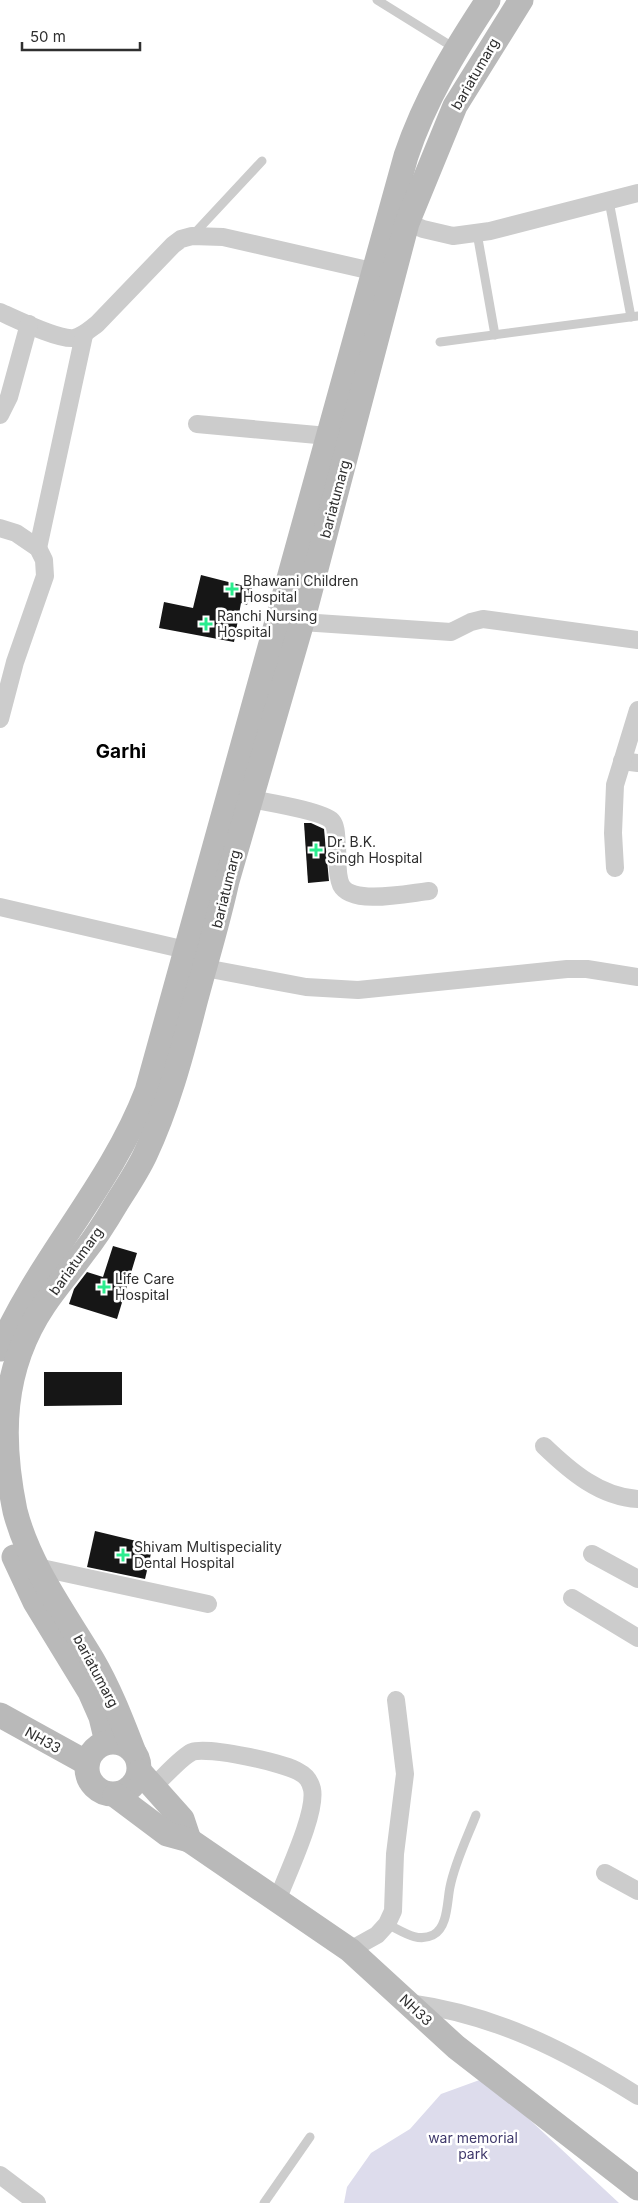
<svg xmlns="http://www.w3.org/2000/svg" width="638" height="2203" font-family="Inter,sans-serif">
<rect width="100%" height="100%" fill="#fff"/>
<path fill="#dddcec" d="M485 2078 619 2203H344L347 2187 371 2153 410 2129 441 2094Z"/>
<g fill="#161616">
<path d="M201 575 252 588 247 605 241 603 234 642 159 628 164 602 193 608Z"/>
<path d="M304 823H311L324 829 329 881 308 883Z"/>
<path d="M113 1246 137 1253 117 1319 69 1304 74 1289 87 1272 103 1277Z"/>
<path d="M44 1372H122V1405L44 1406Z"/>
<path d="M95 1531 153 1545 145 1579 87 1567Z"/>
</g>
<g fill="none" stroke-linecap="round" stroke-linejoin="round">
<g stroke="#ccc" stroke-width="9">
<path d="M377 0 456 49"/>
<path d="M609 201 631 317"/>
<path d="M477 233 495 335"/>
<path d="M192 236 262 161"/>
<path d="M440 342 638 316"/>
<path d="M387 1924C402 1931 417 1943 433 1935 448 1928 447 1901 450 1887 455 1862 467 1838 476 1815"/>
<path d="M264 2203 310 2137"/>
</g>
<g stroke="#ccc" stroke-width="18">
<path d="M397 218 423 229 453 236 490 231 638 193"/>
<path d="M0 312C16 319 58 340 74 338 83 336 89 330 97 324L173 245 181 239 192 236 223 237 385 274"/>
<path d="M0 415 9 397 29 324"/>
<path d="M197 424 328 436"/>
<path d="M0 528 16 533 38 548 44 560 45 576 15 662 0 719"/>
<path d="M38 548 84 335"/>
<path d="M302 622 451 632 471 622 483 619 638 640"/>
<path d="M622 761 638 763"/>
<path d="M251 799C265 802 323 811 332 821 337 827 336 839 337 847 338 858 336 874 341 885 352 906 409 893 429 891"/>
<path d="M615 868 613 833 615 785 638 710"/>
<path d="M0 907 186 950"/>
<path d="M205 968 306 987 358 990 567 969H587L638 977"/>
<path d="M544 1446C570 1471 600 1497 638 1499"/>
<path d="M592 1554 638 1579"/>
<path d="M37 1567 208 1604"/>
<path d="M572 1598 638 1638"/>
<path d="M153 1787C163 1778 181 1757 192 1752 207 1746 285 1763 299 1772 307 1776 310 1781 312 1789 317 1813 286 1876 277 1901"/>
<path d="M605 1873 638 1891"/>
<path d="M350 1950 377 1935 387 1924 393 1911 395 1854 405 1774 396 1700"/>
<path d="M409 2003C496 2015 565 2050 638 2096"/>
<path d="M0 2175 37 2203"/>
</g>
<g stroke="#b9b9b9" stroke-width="25">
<path d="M0 1349C40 1258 111 1185 147 1091L406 156C425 99 455 50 488 0"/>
<path d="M14 1557 35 1602 90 1692 101 1717 107 1742"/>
<path d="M0 1715 87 1763"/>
<circle cx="113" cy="1768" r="26"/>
<path d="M133 1750C121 1719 109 1688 92 1659 63 1611 29 1565 15 1511 0 1438 1 1369 44 1305 56 1287 71 1270 84 1252 96 1237 106 1221 116 1204 126 1188 137 1172 145 1155 167 1108 181 1057 194 1006 205 964 218 923 227 881L302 622 407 223 455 106 521 0"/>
<path d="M140 1772 182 1819 189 1840"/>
<path d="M115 1795 167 1834 189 1840 350 1950 456 2047 638 2188"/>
</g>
</g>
<g fill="#2bec8e" stroke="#fff" stroke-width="2">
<path d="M229.5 581.5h5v5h5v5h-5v5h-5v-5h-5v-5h5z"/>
<path d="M203.5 616.5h5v5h5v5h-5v5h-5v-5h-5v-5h5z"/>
<path d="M313.5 842.5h5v5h5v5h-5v5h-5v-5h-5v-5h5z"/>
<path d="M101.5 1279.5h5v5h5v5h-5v5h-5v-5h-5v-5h5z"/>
<path d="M120.5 1547.5h5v5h5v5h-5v5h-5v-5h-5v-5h5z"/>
</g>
<g text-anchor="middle" stroke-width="5" stroke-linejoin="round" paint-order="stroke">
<g font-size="14" fill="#2f2f2f" stroke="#fff">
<text transform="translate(475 74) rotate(-60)" y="5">bariatumarg</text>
<text transform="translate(335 499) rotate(-75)" y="5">bariatumarg</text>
<text transform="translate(226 889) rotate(-76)" y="5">bariatumarg</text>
<text transform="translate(76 1261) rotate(-54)" y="5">bariatumarg</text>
<text transform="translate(96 1671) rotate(62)" y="5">bariatumarg</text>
<text transform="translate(43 1740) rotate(29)" y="5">NH33</text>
<text transform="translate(416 2010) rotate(43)" y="5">NH33</text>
</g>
<g font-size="14" fill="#2f2f2f" stroke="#fff" text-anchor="start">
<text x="243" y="586">Bhawani Children<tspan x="243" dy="16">Hospital</tspan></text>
<text x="217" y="621">Ranchi Nursing<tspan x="217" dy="16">Hospital</tspan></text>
<text x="327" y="847">Dr. B.K.<tspan x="327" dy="16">Singh Hospital</tspan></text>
<text x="115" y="1284">Life Care<tspan x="115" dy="16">Hospital</tspan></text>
<text x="134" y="1552">Shivam Multispeciality<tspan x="134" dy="16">Dental Hospital</tspan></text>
</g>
<g font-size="14" fill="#403a6c" stroke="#fff">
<text x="473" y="2143">war memorial<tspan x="473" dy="16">park</tspan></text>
</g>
<g font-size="19" font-weight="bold" fill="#000" stroke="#fff">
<text x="121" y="758">Garhi</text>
</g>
</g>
<path d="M22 42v8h118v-8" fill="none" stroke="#2f2f2f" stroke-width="2.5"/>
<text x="30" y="42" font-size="15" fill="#2f2f2f" stroke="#ffffff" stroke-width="4" paint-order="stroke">50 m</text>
</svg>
